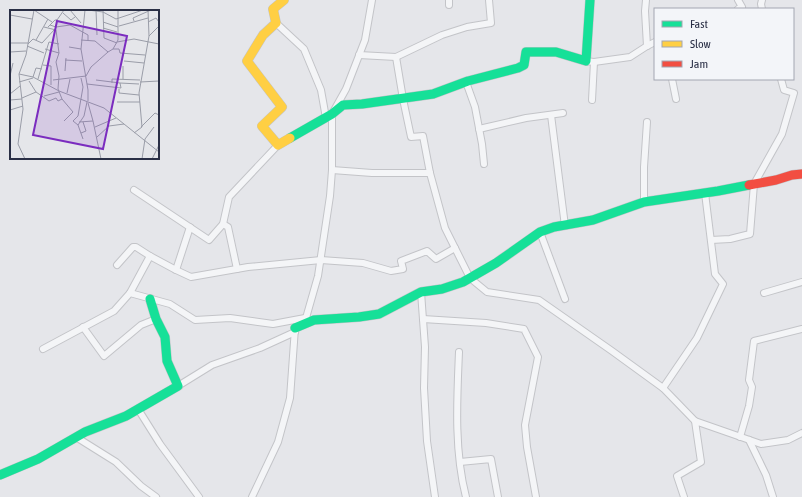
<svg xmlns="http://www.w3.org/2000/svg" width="802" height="497" font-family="'Asap Condensed',sans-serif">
<rect width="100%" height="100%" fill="#e5e6ea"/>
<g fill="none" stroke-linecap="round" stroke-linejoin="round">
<g stroke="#c3c4c8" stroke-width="8">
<g id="street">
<path d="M449 0V5"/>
<path d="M646 0 645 11 647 46"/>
<path d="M738 0 742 7 738 9"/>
<path d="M762 0 761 4 762 9"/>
<path d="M276 23 304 49 321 90 326 118"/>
<path d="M359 55 396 57 442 35 467 27 491 23 489 0"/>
<path d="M396 57 403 99 411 137 423 136 430 173 445 228 470 278 487 292 539 300 612 351 663 388"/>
<path d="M586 61 594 62 630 57 647 46 655 42"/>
<path d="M672 79 676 99"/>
<path d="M466 82 475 107 482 144 484 164"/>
<path d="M592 100 594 62"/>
<path d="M551 115 565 226"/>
<path d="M479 129 526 118 563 113"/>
<path d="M332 170 372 173H430"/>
<path d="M134 190 209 240 223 224 229 197 278 145"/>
<path d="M644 202V167L647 122"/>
<path d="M223 224 228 227 237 269"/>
<path d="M540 232 565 299"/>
<path d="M711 240 730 239 750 234 754 184 782 134 794 93 784 90 781 79"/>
<path d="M117 265 133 247H136L150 256"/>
<path d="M176 270 190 227"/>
<path d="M421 292 425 347 424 388 427 441 435 497"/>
<path d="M130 293 150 256 176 270 191 277 248 267 321 260 363 263 391 271 403 269 401 261 427 251 436 259 455 248"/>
<path d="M764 293 802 282"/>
<path d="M423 319 486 323 524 329 538 357 525 425 527 447 536 497"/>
<path d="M83 327 104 356 141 325 156 319"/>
<path d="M43 349 114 311 130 293 170 304 195 320 230 318 273 324 305 318"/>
<path d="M459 352C457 399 454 451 466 497"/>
<path d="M178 386 212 365 260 348 295 332"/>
<path d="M138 409 160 444 199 497"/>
<path d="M695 421 663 388 697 338 723 284 715 274 705 193"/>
<path d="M76 437 116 462 141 486 156 497"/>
<path d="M740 437 749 406 752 387 749 380 754 341 802 329"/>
<path d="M749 440 766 475 773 497"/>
<path d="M460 462 491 459 498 497"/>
<path d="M252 497 278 442 290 398 295 328 306 318 318 276 330 196 332 170V114L346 89 365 40 372 0"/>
<path d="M684 497 677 476 701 462 695 421 761 444 788 440 802 433"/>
</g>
</g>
<g stroke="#c3c4c8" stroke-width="10">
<g id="fast">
<path d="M290 138 332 114 343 105 362 104 433 94 468 81 518 68 524 65 526 52H556L586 61 590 0"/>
<path d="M295 328 314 320 359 317 379 314 421 292 442 289 463 282 496 263 540 232 554 227 593 220 644 202 718 191 749 185"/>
<path d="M0 475 38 459 85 432 126 416 178 386 167 361 165 337 156 319 150 299"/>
</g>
</g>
<g stroke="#c3c4c8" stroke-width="10">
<path id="slow" d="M284 0 273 9 276 23 263 35 247 61 282 107 262 126 278 145 290 138"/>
</g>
<g stroke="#c3c4c8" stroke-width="10">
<path id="jam" d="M749 185 776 180 792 175 802 174"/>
</g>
<use href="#street" stroke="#f4f5f7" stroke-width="6"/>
<use href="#fast" stroke="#16e098" stroke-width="9"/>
<use href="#slow" stroke="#ffcf43" stroke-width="9"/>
<use href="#jam" stroke="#f24e42" stroke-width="9"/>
</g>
<g transform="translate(10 10)">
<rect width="149" height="149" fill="#e5e6ea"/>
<path fill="none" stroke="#9a9da8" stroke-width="1" d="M60 0 71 13M75 0 71 39 78 80V91M78 0 93 2 106 9 133 0M86 0 87 25M93 0 94 28 107 33M108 0V30L103 39H109L110 43 135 45M53 3 61 10 65 7M0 5 22 9M124 11 123 8 141 0M93 12 108 17M138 12 146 8 149 12M40 15 46 17 60 15 78 25V31M109 16 138 8M34 17 46 20 49 43M38 17 45 10H47L54 0M93 18 107 22M139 26 149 16M26 30 38 9M71 30 85 31 98 42 103 39M107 32 124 29 149 34M0 33H18M18 34 23 29 32 33 44 20M17 36 34 43M59 37 71 39M0 42 16 41M55 50 72 51M114 51 134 53M33 55 41 56V75M55 61 56 48M9 64 23 67 49 81 94 98 149 142M0 66 3 53M23 67 26 58 32 59M28 69 38 35 39 32 49 34M113 69V56M43 70 76 66 81 57 98 42M86 70 110 73M19 71 26 82M9 72 23 68M130 72 149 71M102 73V69L130 70M77 74 111 78 110 73 129 74M109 79V83L129 85M57 83 60 69M0 84 10 76M34 86 49 82M12 88 26 82 39 91 46 88 48 91 52 89 48 79 49 66 46 52 49 43 35 39M52 89 63 102 54 111M0 90 12 89M107 92H130M78 93 83 111M0 100 13 96M69 112 83 111 91 149M68 115 63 111 68 106 73 77 71 68M85 117 106 108M131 117 145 103 149 105M71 123 76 121 73 112M124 123 132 117 129 83 139 26 138 0M87 127 99 116 114 114M73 129 68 115 74 106 77 92M15 149 8 134 13 99 9 64 16 45 24 0 42 12M132 149 135 129 144 117M142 149 149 135"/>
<path fill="#7b2cbf" fill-opacity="0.15" stroke="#7b2cbf" stroke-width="2" d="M47 11 117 26 93 139 23 125Z"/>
<rect width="149" height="149" fill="none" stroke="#2a2f46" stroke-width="2"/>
</g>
<rect x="654" y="8" width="140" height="72" fill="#f3f5f9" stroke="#a3a6b1"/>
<rect x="662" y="21" width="20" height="6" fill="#16e098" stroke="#a3a6b1"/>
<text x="690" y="28" font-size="12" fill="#2a2f46">Fast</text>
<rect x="662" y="41" width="20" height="6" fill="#ffcf43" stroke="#a3a6b1"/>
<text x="690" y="48" font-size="12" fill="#2a2f46">Slow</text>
<rect x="662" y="61" width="20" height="6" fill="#f24e42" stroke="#a3a6b1"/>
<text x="690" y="68" font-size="12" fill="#2a2f46">Jam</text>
</svg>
